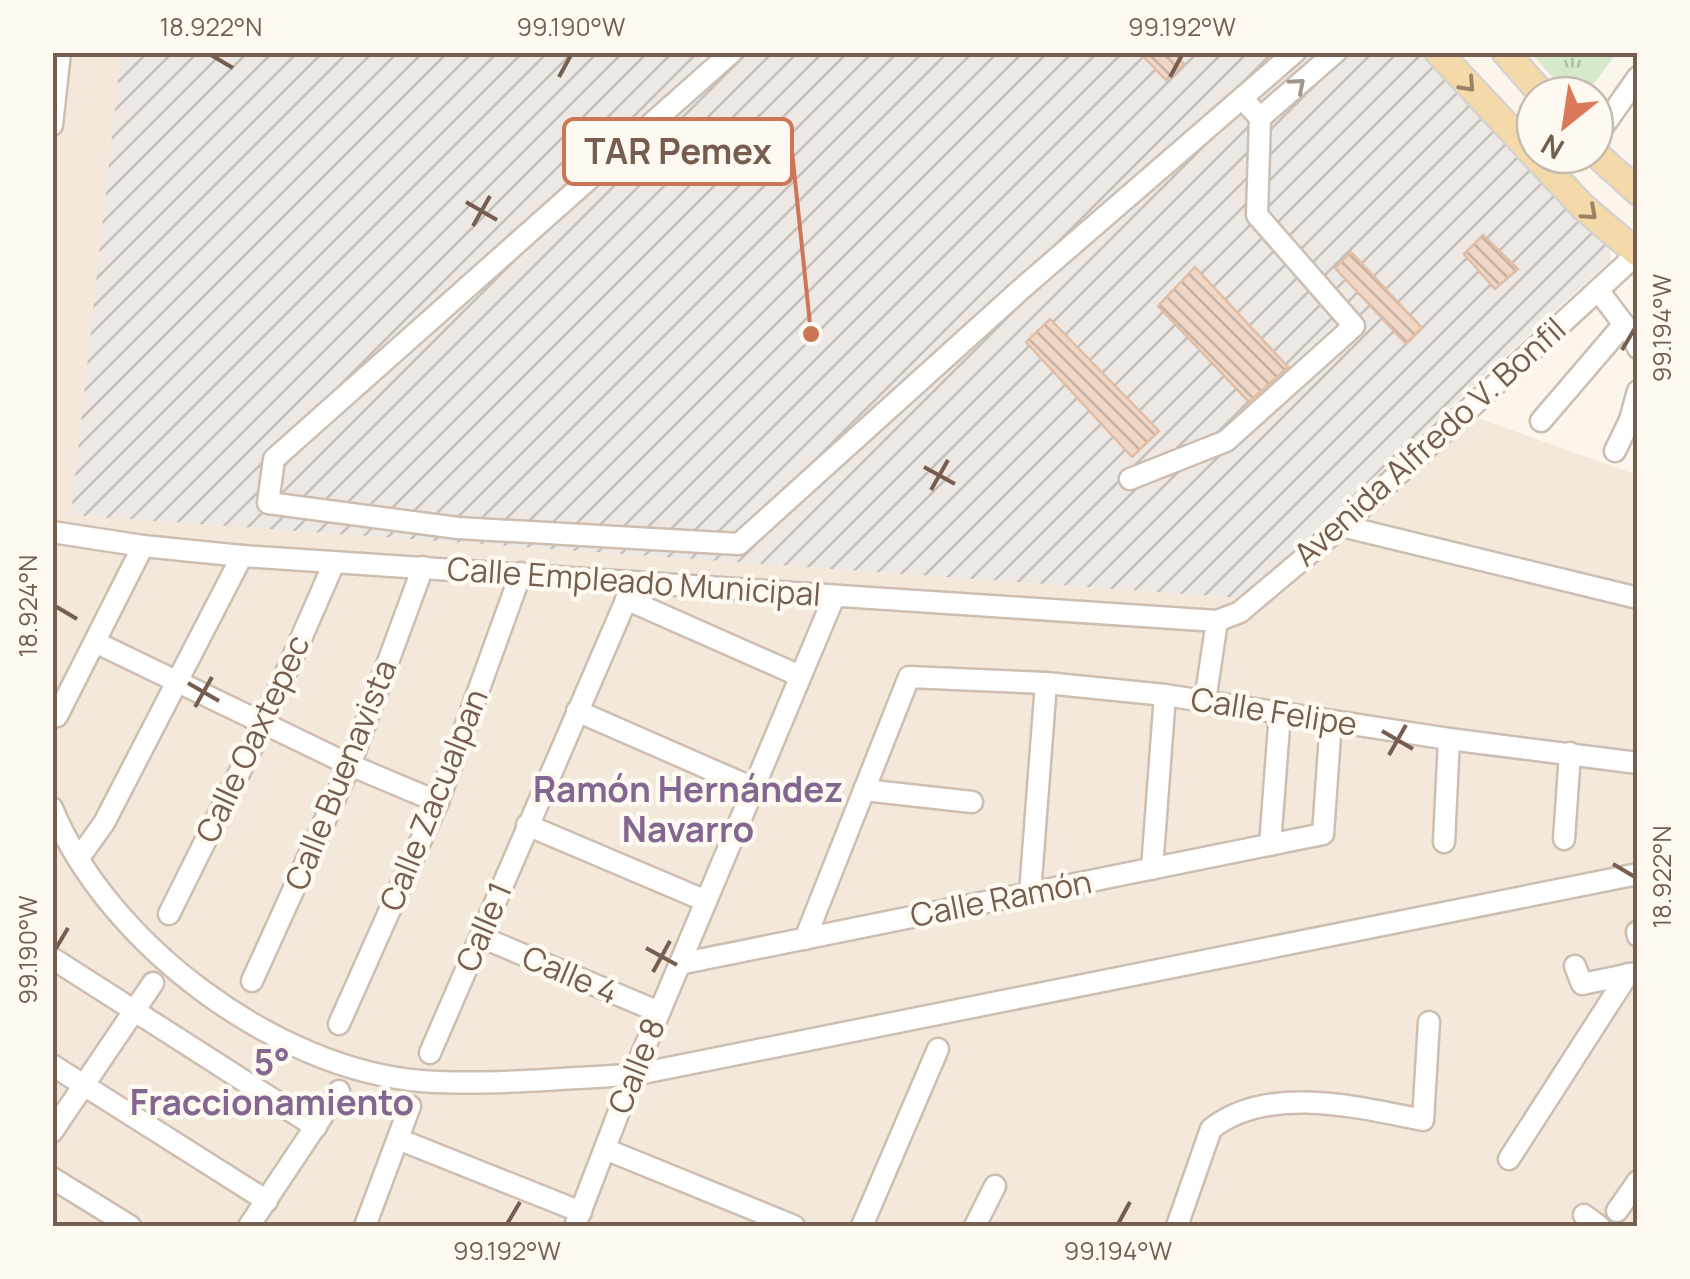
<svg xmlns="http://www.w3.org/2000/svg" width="1690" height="1279" font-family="Manrope,sans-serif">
<defs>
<pattern id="industrial-furrows" width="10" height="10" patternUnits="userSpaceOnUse" patternTransform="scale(2.5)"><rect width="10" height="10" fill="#ede8e3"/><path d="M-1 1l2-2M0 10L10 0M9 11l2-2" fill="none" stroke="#c5bfba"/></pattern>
<pattern id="park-tufts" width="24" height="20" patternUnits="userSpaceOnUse" patternTransform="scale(2.5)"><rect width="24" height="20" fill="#d6e9ca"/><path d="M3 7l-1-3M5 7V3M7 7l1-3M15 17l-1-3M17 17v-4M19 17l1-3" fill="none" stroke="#b2c0a6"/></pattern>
<pattern id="building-back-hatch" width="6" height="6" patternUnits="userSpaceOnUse" patternTransform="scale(2.5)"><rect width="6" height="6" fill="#efd6c5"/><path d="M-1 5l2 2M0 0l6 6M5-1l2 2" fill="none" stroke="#c6b1a2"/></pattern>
</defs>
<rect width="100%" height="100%" fill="#fbf5eb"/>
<path fill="#f3e8da" d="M52 53H121L72 515 1242 598 1450 408 1637 475V1226H53Z"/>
<path fill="url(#industrial-furrows)" d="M694 52 706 65 722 52 1424 53 1610 248 1611 260 1242 598 71 515 121 53Z"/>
<path fill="url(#park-tufts)" d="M1531 53H1617L1585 95H1569Z"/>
<g fill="url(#building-back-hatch)" stroke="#e0bea6" stroke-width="2.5">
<path d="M1139 52H1174L1184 64 1166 80Z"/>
<path d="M1483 235 1518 269 1495 289 1464 254Z"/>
<path d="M1351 252 1422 328 1406 344 1335 268Z"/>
<path d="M1195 267 1288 367 1249 402 1158 306Z"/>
<path d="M1050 319 1159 431 1132 457 1026 342Z"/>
</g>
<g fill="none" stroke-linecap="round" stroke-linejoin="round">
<g stroke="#cdbeb1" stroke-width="25">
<g id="minor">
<path d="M732 52 274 459 268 503 458 528 739 544 1019 291 1295 52"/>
<path d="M1260 118 1336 52"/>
<path d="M52 125 60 52"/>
<path d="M1595 138 1638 77"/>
<path d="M1598 290 1632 335 1638 348"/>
<path d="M1541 421 1624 324"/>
<path d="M1615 451 1630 420 1638 391"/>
<path d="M1130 479 1226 441 1354 326 1257 215 1260 118 1243 99"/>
<path d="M1342 526 1638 598"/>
<path d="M52 532 143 546 242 556 1217 621 1240 612 1342 526 1637 254"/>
<path d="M626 599 800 676"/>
<path d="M95 642 350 765 438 802"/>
<path d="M1205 701 1217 621"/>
<path d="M577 711 753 788"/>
<path d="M57 716 143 546"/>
<path d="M864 790 972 802"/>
<path d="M52 808C107 943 275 1069 421 1081 491 1086 562 1078 633 1075L1638 874"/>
<path d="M527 825 706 901"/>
<path d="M1564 839 1570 753"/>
<path d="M1444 842 1449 739"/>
<path d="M1270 845 1280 713"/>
<path d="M81 855 104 823 242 556"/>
<path d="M1152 869 1165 695"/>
<path d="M1030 893 1046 683"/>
<path d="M169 914 264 723 334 563"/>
<path d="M1637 932 1638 936"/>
<path d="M481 937 659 1012"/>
<path d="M805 939 909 677 1046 683 1165 695 1449 739 1638 763"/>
<path d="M52 958 316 1127"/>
<path d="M679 964 1323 834 1331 721"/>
<path d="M1575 966 1582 984 1636 973"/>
<path d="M252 981 350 765 423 567"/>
<path d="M339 1024 438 802 521 573"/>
<path d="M430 1053 634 582"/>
<path d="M52 1065 267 1201"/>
<path d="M52 1132 153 983"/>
<path d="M398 1139 581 1212"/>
<path d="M605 1149 794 1226"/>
<path d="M1509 1159 1628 974"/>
<path d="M52 1178 130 1226"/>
<path d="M1617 1211 1638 1181"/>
<path d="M1584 1215 1599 1226"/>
<path d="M249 1226 339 1091"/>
<path d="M365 1226 410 1106"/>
<path d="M575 1226 633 1075 834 597"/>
<path d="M862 1226 938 1049"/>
<path d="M975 1226 995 1186"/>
<path d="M1177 1226 1211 1129C1268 1084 1358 1107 1423 1120L1429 1022"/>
</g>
</g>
<g stroke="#d8d2ce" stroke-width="30">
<g id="major">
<path d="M1438 52 1582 206 1638 254"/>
<path d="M1505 52 1543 95"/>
<path d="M1595 153 1638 192"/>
</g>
</g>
<use href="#minor" stroke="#fff" stroke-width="20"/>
<use href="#major" stroke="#f4daa9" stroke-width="25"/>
</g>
<defs><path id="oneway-chevron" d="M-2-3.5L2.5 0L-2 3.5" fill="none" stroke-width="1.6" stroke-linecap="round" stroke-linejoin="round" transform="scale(2.5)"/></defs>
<use stroke="#a5968d" href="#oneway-chevron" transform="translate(1298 85) rotate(-41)"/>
<g stroke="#9b836a">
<use href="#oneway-chevron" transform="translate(1468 85) rotate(47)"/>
<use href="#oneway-chevron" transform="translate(1590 213) rotate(42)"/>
</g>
<path fill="none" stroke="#755e4f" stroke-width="4" d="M211 55 233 68M559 77 571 55M1170 77 1182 55M466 202 497 220M473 226 490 196M1622 350 1635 328M924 467 955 484M931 490 948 460M55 606 77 619M188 683 219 701M195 707 212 677M1382 731 1413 749M1389 755 1406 725M1613 864 1635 877M646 948 677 965M55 950 68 928M653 972 670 941M507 1224 520 1202M1118 1224 1130 1202"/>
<g text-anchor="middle" stroke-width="9" stroke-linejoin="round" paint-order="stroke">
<g font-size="32" fill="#755e4f" stroke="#fef9f1">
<text transform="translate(1430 442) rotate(-42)" y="11">Avenida Alfredo V. Bonfil</text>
<text transform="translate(634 582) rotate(4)" y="11">Calle Empleado Municipal</text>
<text transform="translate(1274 712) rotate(9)" y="11">Calle Felipe</text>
<text transform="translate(253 739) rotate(-65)" y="11">Calle Oaxtepec</text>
<text transform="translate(341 775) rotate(-68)" y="11">Calle Buenavista</text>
<text transform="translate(434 800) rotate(-68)" y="11">Calle Zacualpan</text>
<text transform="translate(1001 899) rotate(-11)" y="11">Calle Ramón</text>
<text transform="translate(484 927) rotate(-67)" y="11">Calle 1</text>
<text transform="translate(570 975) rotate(23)" y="11">Calle 4</text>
<text transform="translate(637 1066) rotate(-68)" y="11">Calle 8</text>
</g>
<g font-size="35" font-weight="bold" fill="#846790" stroke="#fef9f1">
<text x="688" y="802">Ramón Hernández<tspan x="688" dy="40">Navarro</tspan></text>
<text x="272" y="1075">5°<tspan x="272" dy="40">Fraccionamiento</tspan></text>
</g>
</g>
<path fill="none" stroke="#cc7658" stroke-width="4" d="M811 334L792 151"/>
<circle fill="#cc7658" stroke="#fef9f1" stroke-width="4" cx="811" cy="334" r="10"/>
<rect fill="#fef9f1" stroke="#cc7658" stroke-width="4" x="564" y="119" width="228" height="65" rx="10"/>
<g font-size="35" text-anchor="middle" font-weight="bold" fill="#755e4f">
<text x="678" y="164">TAR Pemex</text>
</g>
<rect width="1690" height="1279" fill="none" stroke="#fef9f1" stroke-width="110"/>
<g transform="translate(1565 125) rotate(210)"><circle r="48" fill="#fef9f1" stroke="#c7bbb0" stroke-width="2.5"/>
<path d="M0-8L18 38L0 25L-18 38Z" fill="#db7a5a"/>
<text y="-15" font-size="28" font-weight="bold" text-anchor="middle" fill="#755e4f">N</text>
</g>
<rect x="55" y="55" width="1580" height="1169" fill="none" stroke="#755e4f" stroke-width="4"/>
<g font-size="25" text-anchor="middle" fill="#755e4f">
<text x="211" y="36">18.922°N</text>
<text x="571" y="36">99.190°W</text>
<text x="1182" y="36">99.192°W</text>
<text transform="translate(1662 328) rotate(-90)" y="9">99.194°W</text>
<text transform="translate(28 606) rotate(-90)" y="9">18.924°N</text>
<text transform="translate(1662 877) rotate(-90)" y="9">18.922°N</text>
<text transform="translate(28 950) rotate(-90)" y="9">99.190°W</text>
<text x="507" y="1260">99.192°W</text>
<text x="1118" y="1260">99.194°W</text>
</g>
</svg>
